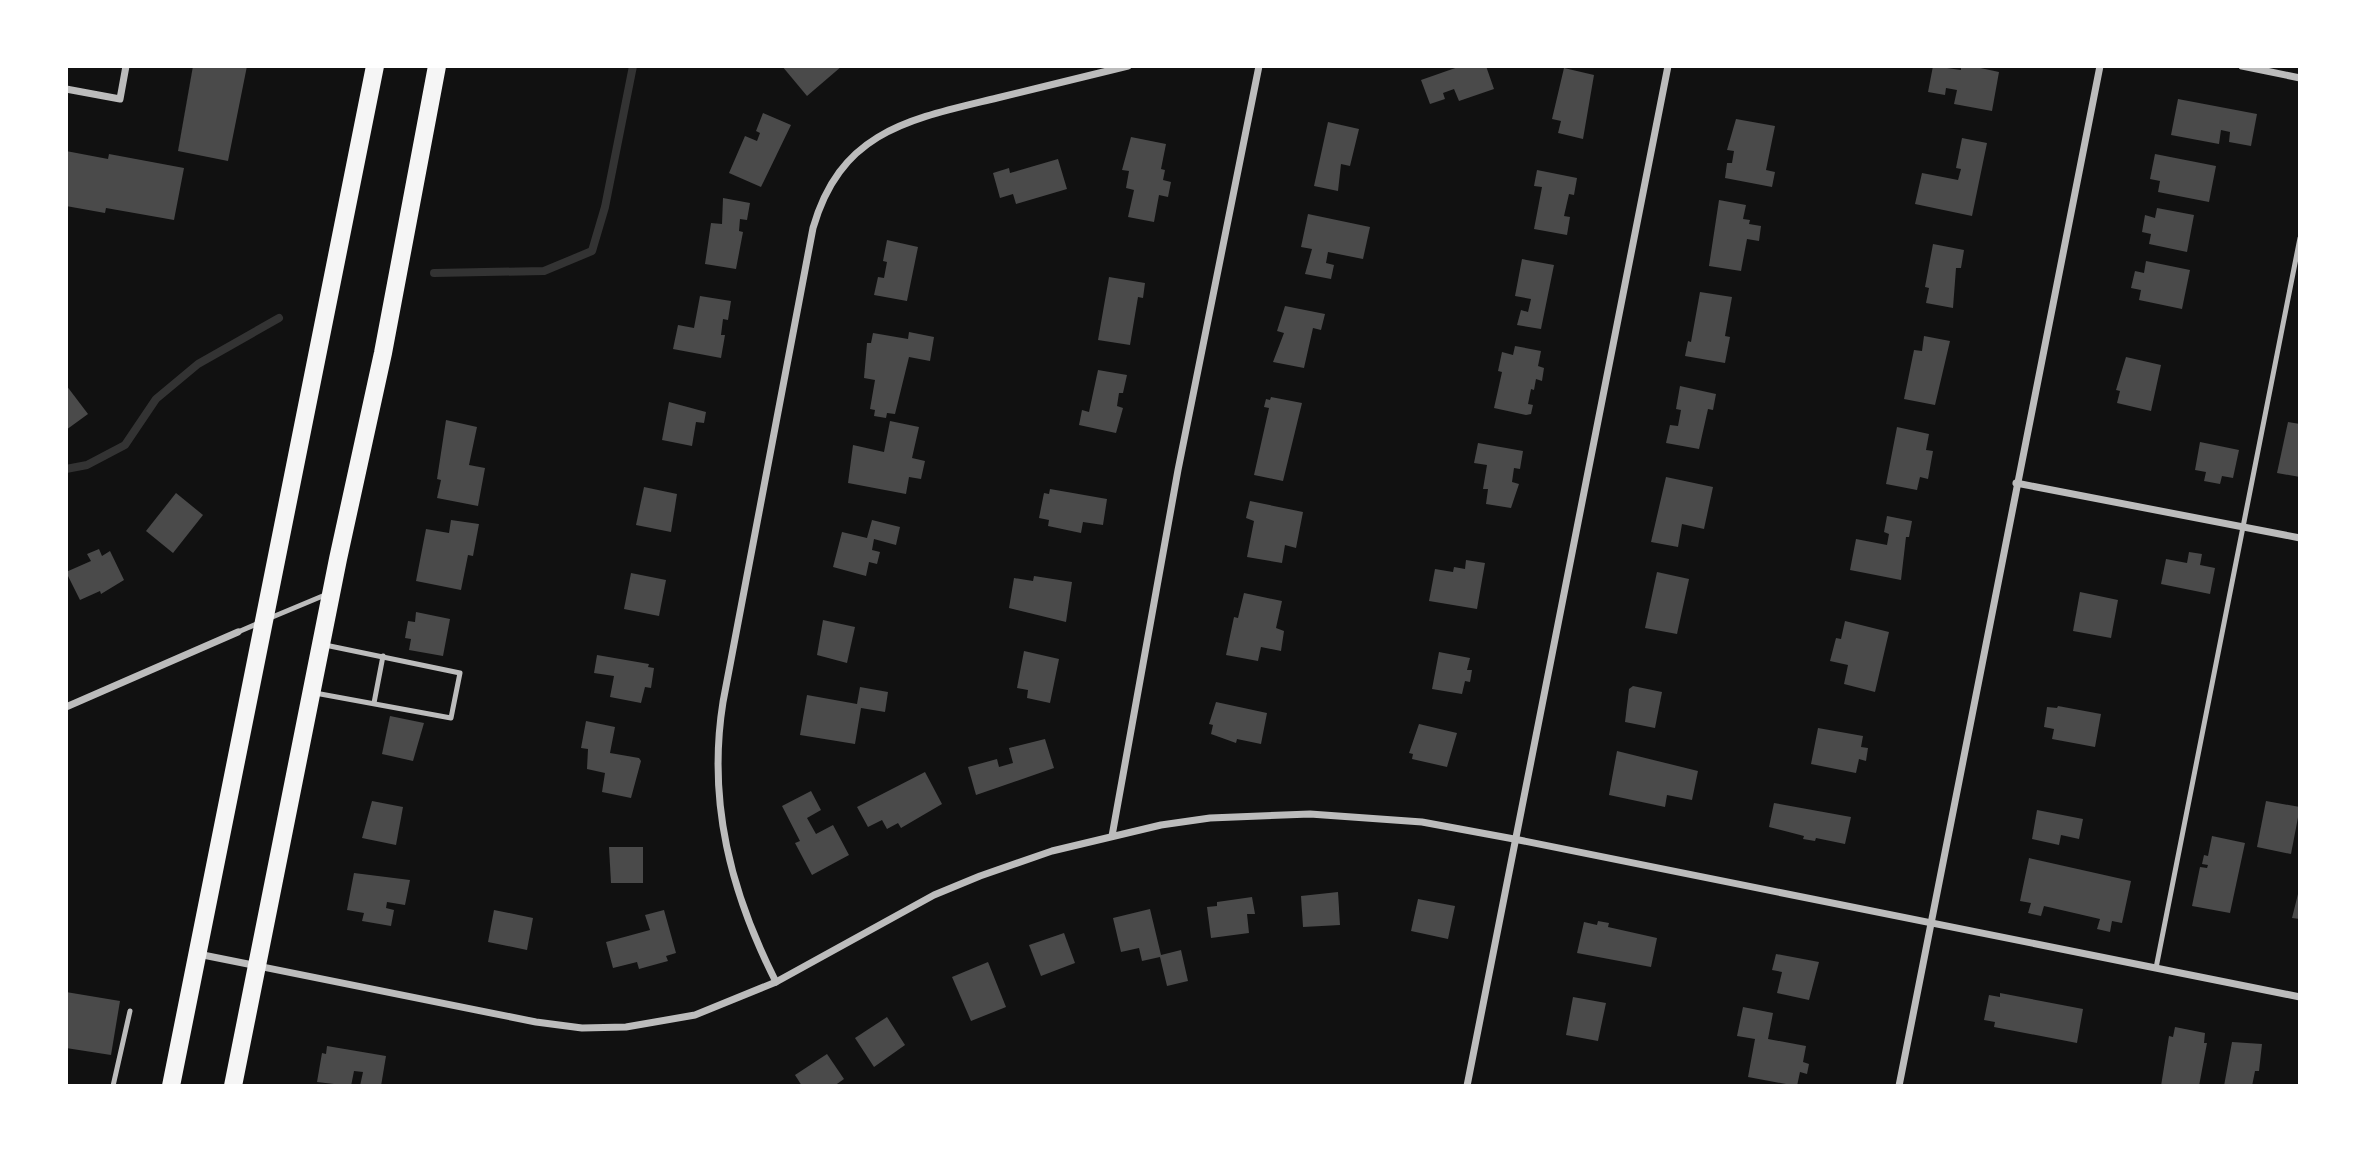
<svg xmlns="http://www.w3.org/2000/svg" width="2366" height="1152" font-family="Helvetica,sans-serif">
<rect width="100%" height="100%" fill="#111"/>
<g fill="none" stroke-linecap="round" stroke-linejoin="round">
<g stroke="#333" stroke-width="8">
<path d="M434 273 544 271 592 251 605 207 633 66"/>
<path d="M66 469 87 465 125 445 156 399 198 364 279 318"/>
</g>
</g>
<g fill="#4a4a4a">
<path d="M193 66H247L228 161 178 151Z"/>
<path d="M782 66H842L807 96Z"/>
<path d="M1461 66H1486L1494 89 1459 101 1454 89 1443 93 1445 99 1430 104 1421 80Z"/>
<path d="M1933 66 1961 70V66H1971L1999 72 1992 111 1954 104 1957 90 1946 88 1945 95 1928 92Z"/>
<path d="M1564 68 1594 75 1583 139 1558 133 1561 121 1552 119Z"/>
<path d="M2178 99 2257 114 2251 146 2229 142 2230 132 2221 130 2219 144 2171 135Z"/>
<path d="M763 113 791 125 761 187 729 173 745 136 757 141 760 133 756 131Z"/>
<path d="M1736 119 1775 126 1766 170 1775 172 1772 187 1725 178 1727 163H1732L1734 151 1727 150Z"/>
<path d="M1328 122 1359 129 1350 166 1341 164 1338 191 1314 186Z"/>
<path d="M1131 137 1166 144 1161 169 1165 170 1163 180 1171 182 1168 197 1159 195 1154 222 1128 217 1134 190 1126 188 1129 171 1122 170Z"/>
<path d="M1962 138 1987 143 1972 216 1915 204 1922 173 1958 180 1961 169 1956 168Z"/>
<path d="M66 151 108 159 109 154 184 168 174 220 106 208 105 213 66 206Z"/>
<path d="M2155 154 2216 166 2209 202 2158 192 2160 181 2150 179Z"/>
<path d="M1058 159 1067 189 1016 204 1013 194 1000 198 993 173 1009 168 1010 173Z"/>
<path d="M1537 170 1577 178 1574 195 1569 194 1564 216 1570 217 1567 235 1534 229 1542 187 1534 186Z"/>
<path d="M723 198 750 203 747 220 740 219 739 231 743 232 736 269 705 264 711 223 722 224Z"/>
<path d="M1719 200 1746 205 1743 219 1750 220 1749 224 1761 226 1759 241 1747 239 1741 271 1709 266Z"/>
<path d="M2157 208 2194 215 2187 252 2149 244 2151 234 2142 232 2145 215 2155 218Z"/>
<path d="M1308 214 1370 227 1363 259 1328 252 1326 263 1334 265 1331 279 1305 274 1312 249 1301 247Z"/>
<path d="M887 240 918 247 907 301 874 295 878 277 884 278 887 262 883 261Z"/>
<path d="M1933 244 1964 250 1961 268H1956L1953 308 1926 303 1929 288 1925 287Z"/>
<path d="M1522 259 1554 265 1541 329 1517 325 1521 310 1528 312 1531 299 1515 296Z"/>
<path d="M2146 261 2190 270 2182 309 2139 300 2141 290 2131 288 2135 271 2144 273Z"/>
<path d="M1109 277 1145 283 1143 298 1138 297 1130 345 1098 340Z"/>
<path d="M1700 292 1732 297 1725 336 1730 337 1725 363 1685 356 1688 341 1691 342Z"/>
<path d="M700 296 731 301 728 320 723 319 721 335H725L721 358 673 349 678 325 694 328Z"/>
<path d="M1285 306 1325 314 1321 330 1313 328 1304 368 1273 362 1284 333 1277 331Z"/>
<path d="M909 332 934 337 930 361 909 357 895 414 887 413 886 418 874 416 875 410 870 409 875 380 864 378 867 343H871L873 333 908 339Z"/>
<path d="M1924 336 1950 341 1935 405 1904 399 1914 350 1922 351Z"/>
<path d="M1515 346 1541 351 1538 366 1544 368 1542 381 1536 379 1534 390 1531 389 1528 404 1533 405 1531 414 1526 415 1494 408 1502 372 1498 371 1502 352 1513 355Z"/>
<path d="M2126 357 2161 365 2151 411 2117 403 2120 391 2116 390Z"/>
<path d="M1098 370 1127 375 1123 393H1119L1117 406 1123 408 1116 433 1079 425 1082 410 1089 412Z"/>
<path d="M66 385 88 414 66 430Z"/>
<path d="M1680 386 1716 394 1713 410 1708 409 1699 449 1666 443 1670 425 1678 426 1681 410 1676 409Z"/>
<path d="M1271 397 1302 403 1283 481 1254 475 1269 408 1264 407 1266 399 1270 400Z"/>
<path d="M669 402 706 412 704 423 696 422 692 446 662 440Z"/>
<path d="M446 420 477 427 469 465 485 468 478 506 437 498 441 480 437 479Z"/>
<path d="M890 421 919 427 912 458 925 461 921 479 909 477 906 494 848 483 853 445 884 452Z"/>
<path d="M2288 422 2300 424V477L2277 473Z"/>
<path d="M1897 427 1929 434 1926 450 1933 451 1928 479 1920 477 1917 490 1886 484Z"/>
<path d="M2200 442 2239 450 2233 478 2222 476 2220 484 2204 481 2206 472 2195 470Z"/>
<path d="M1478 443 1523 451 1520 469 1514 468 1512 482 1519 484 1511 508 1486 504 1488 489H1483L1487 465 1474 463Z"/>
<path d="M1666 477 1713 487 1704 529 1682 524 1678 547 1651 542Z"/>
<path d="M644 487 677 494 671 532 636 525Z"/>
<path d="M1050 489 1107 499 1103 525 1083 522 1081 533 1048 526 1049 520 1039 518 1044 493 1049 494Z"/>
<path d="M176 493 203 515 173 553 146 531Z"/>
<path d="M1250 501 1303 512 1296 548 1285 545 1282 563 1247 557 1254 521 1246 518Z"/>
<path d="M1887 516 1912 521 1909 537H1906L1901 580 1850 570 1856 539 1887 545 1889 534 1884 532Z"/>
<path d="M451 520 479 524 473 556 468 555 461 590 416 581 426 529 449 533Z"/>
<path d="M872 520 900 527 896 545 874 539 872 550 880 552 877 564 869 562 866 576 833 567 842 532 867 538Z"/>
<path d="M99 549 102 556 110 551 124 580 101 594 100 591 80 600 66 572 91 561 87 554Z"/>
<path d="M2189 552 2202 554 2200 565 2215 568 2210 594 2161 584 2166 559 2187 563Z"/>
<path d="M1466 560 1485 563 1477 609 1429 601 1435 569 1453 572 1454 567 1465 569Z"/>
<path d="M1657 572 1689 579 1677 634 1645 628Z"/>
<path d="M631 573 666 580 659 616 624 609Z"/>
<path d="M1034 576 1072 582 1066 622 1009 608 1014 578 1033 581Z"/>
<path d="M2080 592 2118 600 2111 638 2073 631Z"/>
<path d="M1244 593 1282 601 1276 628 1284 631 1281 651 1261 647 1258 661 1226 655 1234 617 1238 618Z"/>
<path d="M416 612 450 619 443 656 409 650 411 639 405 638 408 621 415 622Z"/>
<path d="M823 620 855 627 847 663 817 655Z"/>
<path d="M1845 621 1889 632 1875 692 1844 684 1848 665 1830 661 1836 638 1841 639Z"/>
<path d="M1024 651 1059 659 1050 703 1027 698 1028 690 1017 688Z"/>
<path d="M1439 652 1470 658 1467 670H1472L1470 682 1465 681 1462 694 1432 689Z"/>
<path d="M597 655 649 664 648 667 654 668 651 688 645 687 641 703 610 697 614 676 594 673Z"/>
<path d="M1633 686 1662 692 1655 728 1625 722 1629 689Z"/>
<path d="M860 687 888 692 885 712 861 708 855 744 800 735 807 695 857 704Z"/>
<path d="M1216 702 1267 713 1261 744 1237 739 1236 743 1211 734 1213 725 1209 724Z"/>
<path d="M2058 706 2101 714 2095 747 2052 739 2054 729 2044 727 2047 707 2057 708Z"/>
<path d="M390 716 424 723 413 761 382 754Z"/>
<path d="M586 721 615 727 610 753 639 758 641 761 631 798 602 792 605 773 587 769 588 749 581 748Z"/>
<path d="M1419 724 1457 733 1447 767 1412 759 1413 754 1409 753Z"/>
<path d="M1818 728 1863 736 1861 747 1868 748 1866 761 1859 759 1856 773 1811 764Z"/>
<path d="M1045 739 1054 768 976 795 968 767 997 759 999 767 1013 763 1009 748Z"/>
<path d="M1617 751 1698 771 1692 800 1667 795 1665 807 1609 795Z"/>
<path d="M925 772 942 804 901 828 898 823 887 829 882 820 868 827 857 807Z"/>
<path d="M811 791 821 810 807 818 816 834 833 825 849 855 812 875 795 843 800 841 782 806Z"/>
<path d="M372 801 403 807 396 845 362 838Z"/>
<path d="M2266 801 2300 807 2291 854 2257 847Z"/>
<path d="M1774 803 1851 817 1845 844 1816 838 1815 841 1803 839 1804 836 1769 827Z"/>
<path d="M2037 810 2083 819 2079 839 2061 835 2059 845 2032 839Z"/>
<path d="M2212 836 2245 843 2230 913 2192 906 2200 867 2207 868 2208 865 2202 864 2204 855 2208 856Z"/>
<path d="M609 847H643V883H611Z"/>
<path d="M2029 858 2131 881 2122 923 2112 921 2110 932 2097 929 2100 919 2044 906 2041 916 2028 913 2031 903 2020 901Z"/>
<path d="M354 873 410 880 405 905 387 902 386 908 394 910 391 926 362 921 364 913 347 910Z"/>
<path d="M2300 886V919L2292 918Z"/>
<path d="M1338 892 1340 925 1303 927 1301 896Z"/>
<path d="M1252 897 1255 914H1247L1249 933 1211 938 1207 907 1217 906V902Z"/>
<path d="M1418 899 1455 906 1448 939 1411 931Z"/>
<path d="M1150 909 1161 955 1181 950 1188 981 1167 986 1160 957 1142 961 1139 948 1121 952 1113 918Z"/>
<path d="M494 910 533 918 527 950 488 942Z"/>
<path d="M664 910 676 953 666 956 668 961 639 969 637 962 613 968 606 942 650 930 645 915Z"/>
<path d="M1598 921 1609 923 1608 927 1657 938 1651 967 1577 953 1584 922 1597 925Z"/>
<path d="M1064 933 1075 963 1041 976 1029 945Z"/>
<path d="M1776 954 1819 962 1809 1000 1777 993 1782 972 1772 970Z"/>
<path d="M988 962 1006 1007 971 1021 952 977Z"/>
<path d="M66 992 120 1001 111 1055 66 1048Z"/>
<path d="M2000 993 2083 1009 2077 1043 1994 1027 1995 1022 1984 1020 1989 995 2000 997Z"/>
<path d="M1573 997 1606 1003 1598 1041 1566 1035Z"/>
<path d="M1743 1007 1773 1013 1768 1039 1806 1046 1803 1062 1809 1064 1807 1074 1800 1072 1797 1086 1748 1077 1755 1039 1737 1036Z"/>
<path d="M887 1017 905 1045 874 1067 855 1038Z"/>
<path d="M2175 1027 2205 1033 2204 1043H2207L2199 1086H2161L2169 1036 2173 1037Z"/>
<path d="M2232 1042 2262 1044 2259 1071H2255L2252 1086H2224Z"/>
<path d="M327 1046 386 1056 381 1086H360L363 1072 354 1071 351 1086 317 1082 322 1053 326 1054Z"/>
<path d="M827 1054 844 1079 834 1086H802L795 1075Z"/>
</g>
<g fill="none" stroke-linecap="round" stroke-linejoin="round">
<g stroke="#bcbcbc" stroke-width="5">
<path d="M270 618 325 595"/>
<path d="M238 632 261 622"/>
<path d="M315 693 451 718 460 673 325 645"/>
<path d="M374 703 383 656"/>
<path d="M2156 968 2300 238"/>
<path d="M113 1086 130 1011"/>
</g>
<g stroke="#bcbcbc" stroke-width="7">
<path d="M2242 66 2300 78"/>
<path d="M66 89 120 99 126 66"/>
<path d="M2016 483 2300 538"/>
<path d="M66 707 238 632"/>
<path d="M1112 836 1178 470 1259 66"/>
<path d="M198 954 536 1022 582 1028 626 1027 695 1015 776 982 934 895 980 876 1052 851 1161 825 1210 818 1310 814 1422 822 1514 839 2300 997"/>
<path d="M776 982C731 893 707 802 723 702L813 228C841 130 911 119 997 98 1041 87 1084 77 1128 66"/>
<path d="M1467 1086 1668 66"/>
<path d="M1899 1086 2100 66"/>
</g>
<g stroke="#f5f5f5" stroke-width="18">
<path d="M171 1086 375 66"/>
<path d="M233 1086 338 559 383 353 437 66"/>
</g>
</g>
<rect width="2366" height="1152" fill="none" stroke="#ffffff" stroke-width="136"/>
</svg>
